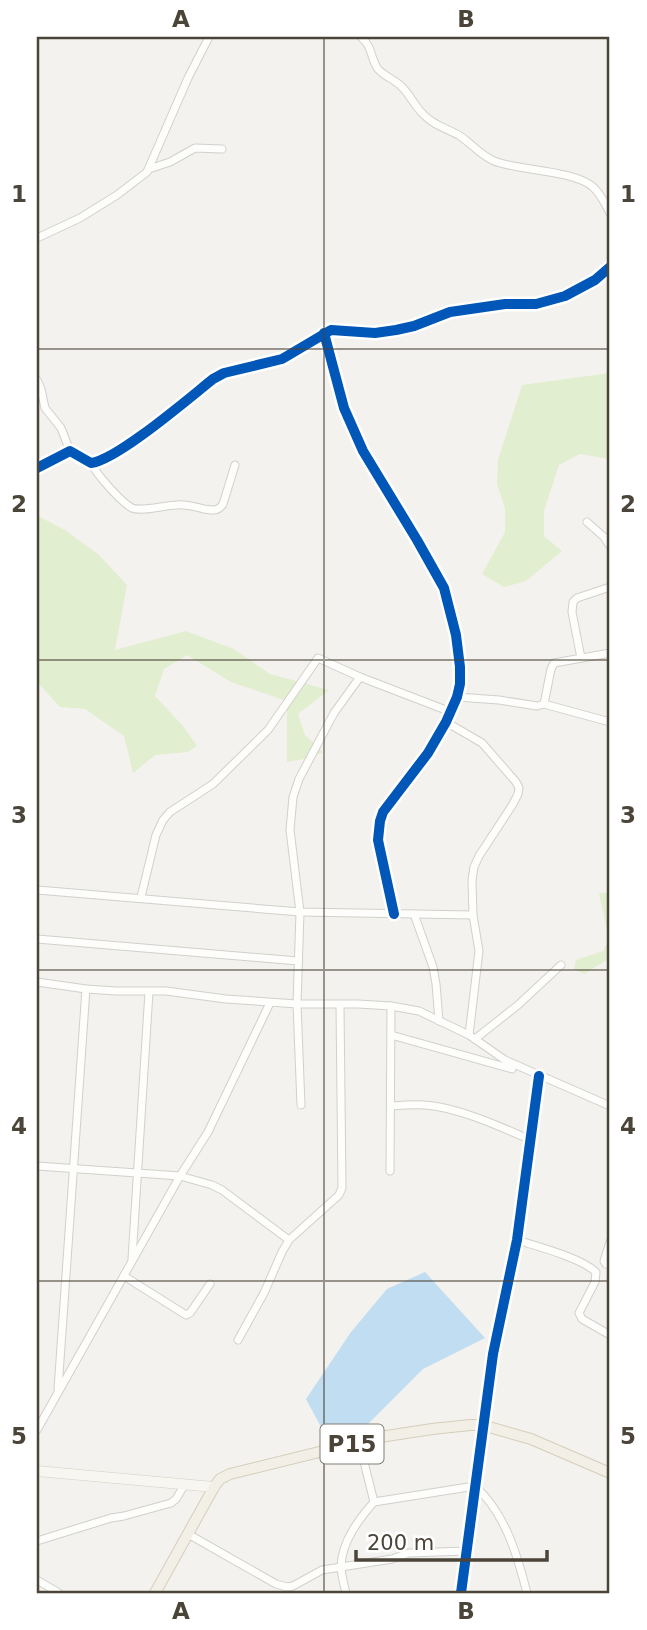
<svg xmlns="http://www.w3.org/2000/svg" width="647" height="1630" font-family="'DejaVu Sans',sans-serif">
<rect width="100%" height="100%" fill="#f4f2ee"/>
<g fill="#e1eecf">
<path d="M610 373V459L580 454 559 465 544 511V536L562 551 526 581 504 587 482 574 505 532V508L497 484 498 460 522 385Z"/>
<path d="M38 516 65 530 99 555 127 585 115 650 186 631 234 649 270 674 329 690 298 714 305 735 323 752 310 758 287 762V701L231 682 187 655 164 669 155 696 183 726 197 746 188 752 155 755 133 773 124 736 85 709 60 707 37 682V517Z"/>
<path d="M599 893H610V958L584 974 574 969 576 960 603 951 609 940Z"/>
</g>
<path fill="#c0ddf1" d="M425 1272 485 1338 423 1369 365 1427 328 1440 306 1399 351 1332 387 1289Z"/>
<g fill="none" stroke-linecap="round" stroke-linejoin="round">
<g stroke="#d2d0cb" stroke-width="9">
<g id="street">
<path d="M361 37C373 47 370 58 378 69 384 76 393 79 400 85 409 93 414 105 423 114 434 126 447 128 460 136 472 144 480 155 494 161 520 171 573 170 593 187 601 194 605 204 610 213"/>
<path d="M149 169 170 162 195 148 222 149"/>
<path d="M37 238 80 218 117 195 147 172 188 78 209 37"/>
<path d="M324 333 344 408 363 451 417 540 444 588 456 635 460 667V684L457 697 446 722 428 753 383 812 380 821 378 840 394 914"/>
<path d="M37 380 41 389 45 408 61 428 70 451"/>
<path d="M91 463C97 475 121 502 132 508 142 512 165 505 177 505 186 504 195 507 204 509 213 510 218 512 223 504L235 465"/>
<path d="M37 468 70 451 91 463C117 460 189 398 213 379L224 373 282 359 331 330 375 333 396 330 414 326 450 312 505 304H536L565 296 595 280 610 267"/>
<path d="M587 522 604 537 610 546"/>
<path d="M581 658 572 612 573 602 577 598 610 587"/>
<path d="M457 697 499 700 537 706 544 704 551 669 554 663 610 653"/>
<path d="M544 704 610 722"/>
<path d="M446 722 482 743 516 782 519 788 518 794 513 804 479 856 474 867 472 880 473 915 479 951 469 1035"/>
<path d="M37 890 300 912 473 915"/>
<path d="M141 897 156 835 163 820 170 812 213 784 268 730 318 658 360 677 451 712"/>
<path d="M414 914 433 967 436 984 439 1021"/>
<path d="M37 939 298 961"/>
<path d="M37 982 86 989 116 991H166L226 999 297 1004 300 912 290 830 293 797 299 779 334 713 360 677"/>
<path d="M391 1035 512 1069"/>
<path d="M475 1039 518 1005 561 965"/>
<path d="M301 1105 297 1004H358L391 1006 419 1011 469 1035 505 1060 610 1106"/>
<path d="M391 1106C403 1105 414 1104 425 1105 457 1107 501 1127 531 1140"/>
<path d="M37 1166 180 1176 212 1185 222 1190 289 1240"/>
<path d="M390 1171 391 1006"/>
<path d="M517 1240C539 1247 579 1257 596 1272L595 1282 579 1313 582 1319 610 1335"/>
<path d="M610 1242 604 1261 606 1264 610 1265"/>
<path d="M132 1259 149 992"/>
<path d="M124 1276 186 1315 190 1313 210 1284"/>
<path d="M238 1340 264 1293 282 1252 289 1240 339 1195 342 1188 340 1005"/>
<path d="M58 1389 86 989"/>
<path d="M37 1430 180 1176 208 1132 270 1003"/>
<path d="M359 1442 374 1502"/>
<path d="M188 1534 276 1584 287 1587 293 1586 322 1570 392 1559 409 1553 467 1551"/>
<path d="M37 1541 111 1518 124 1516 171 1503 176 1499 185 1484"/>
<path d="M37 1580 59 1593"/>
<path d="M346 1593C344 1585 341 1574 341 1566 342 1541 359 1519 374 1502L475 1486C505 1513 517 1554 527 1593"/>
<path d="M461 1593 493 1354 517 1240 539 1076"/>
</g>
</g>
<g stroke="#d3cfc5" stroke-width="11">
<path id="secondary" d="M37 1471 214 1487"/>
</g>
<g stroke="#d6cebb" stroke-width="12">
<path id="primary" d="M155 1593 214 1487 220 1479 230 1474 380 1437 432 1429 470 1425H482L531 1439 610 1473"/>
</g>
<use href="#street" stroke="#fdfdfc" stroke-width="7"/>
<use href="#secondary" stroke="#f7f6f1" stroke-width="10"/>
<use href="#primary" stroke="#f2efe6" stroke-width="10"/>
<g stroke="#fff" stroke-width="15">
<g id="cycleway">
<path d="M324 333 344 408 363 451 417 540 444 588 456 635 460 667V684L457 697 446 722 428 753 383 812 380 821 378 840 394 914"/>
<path d="M37 468 70 451 91 463C117 460 189 398 213 379L224 373 282 359 331 330 375 333 396 330 414 326 450 312 505 304H536L565 296 595 280 610 267"/>
<path d="M461 1593 493 1354 517 1240 539 1076"/>
</g>
</g>
<use href="#cycleway" stroke="#0057b8" stroke-width="10"/>
</g>
<path fill="none" stroke="#4b4439" stroke-width="2" stroke-opacity="0.55" d="M324 37V1593M37 349H610M37 660H610M37 970H610M37 1281H610"/>
<g text-anchor="middle" stroke-width="6" stroke-linejoin="round" paint-order="stroke">
<rect fill="#fff" stroke="#817c74" stroke-width="2" x="320.5" y="1424.5" width="63" height="39" rx="5"/>
<g font-size="23" font-weight="bold" fill="#4b4439">
<text x="352" y="1452">P15</text>
</g>
</g>
<rect width="647" height="1630" fill="none" stroke="#ffffff" stroke-width="77"/>
<path d="M356 1550v10h191v-10" fill="none" stroke="#4b4439" stroke-width="3.5"/>
<text x="367" y="1550" font-size="21" fill="#4b4439" stroke="#ffffff" stroke-width="5" paint-order="stroke">200 m</text>
<rect x="38" y="38" width="570" height="1554" fill="none" stroke="#4b4439" stroke-width="2.5"/>
<g font-size="23" text-anchor="middle" font-weight="bold" fill="#4b4439">
<text x="181" y="27">A</text>
<text x="466" y="27">B</text>
<text x="19" y="202">1</text>
<text x="628" y="202">1</text>
<text x="19" y="512">2</text>
<text x="628" y="512">2</text>
<text x="19" y="823">3</text>
<text x="628" y="823">3</text>
<text x="19" y="1134">4</text>
<text x="628" y="1134">4</text>
<text x="19" y="1444">5</text>
<text x="628" y="1444">5</text>
<text x="181" y="1619">A</text>
<text x="466" y="1619">B</text>
</g>
</svg>
